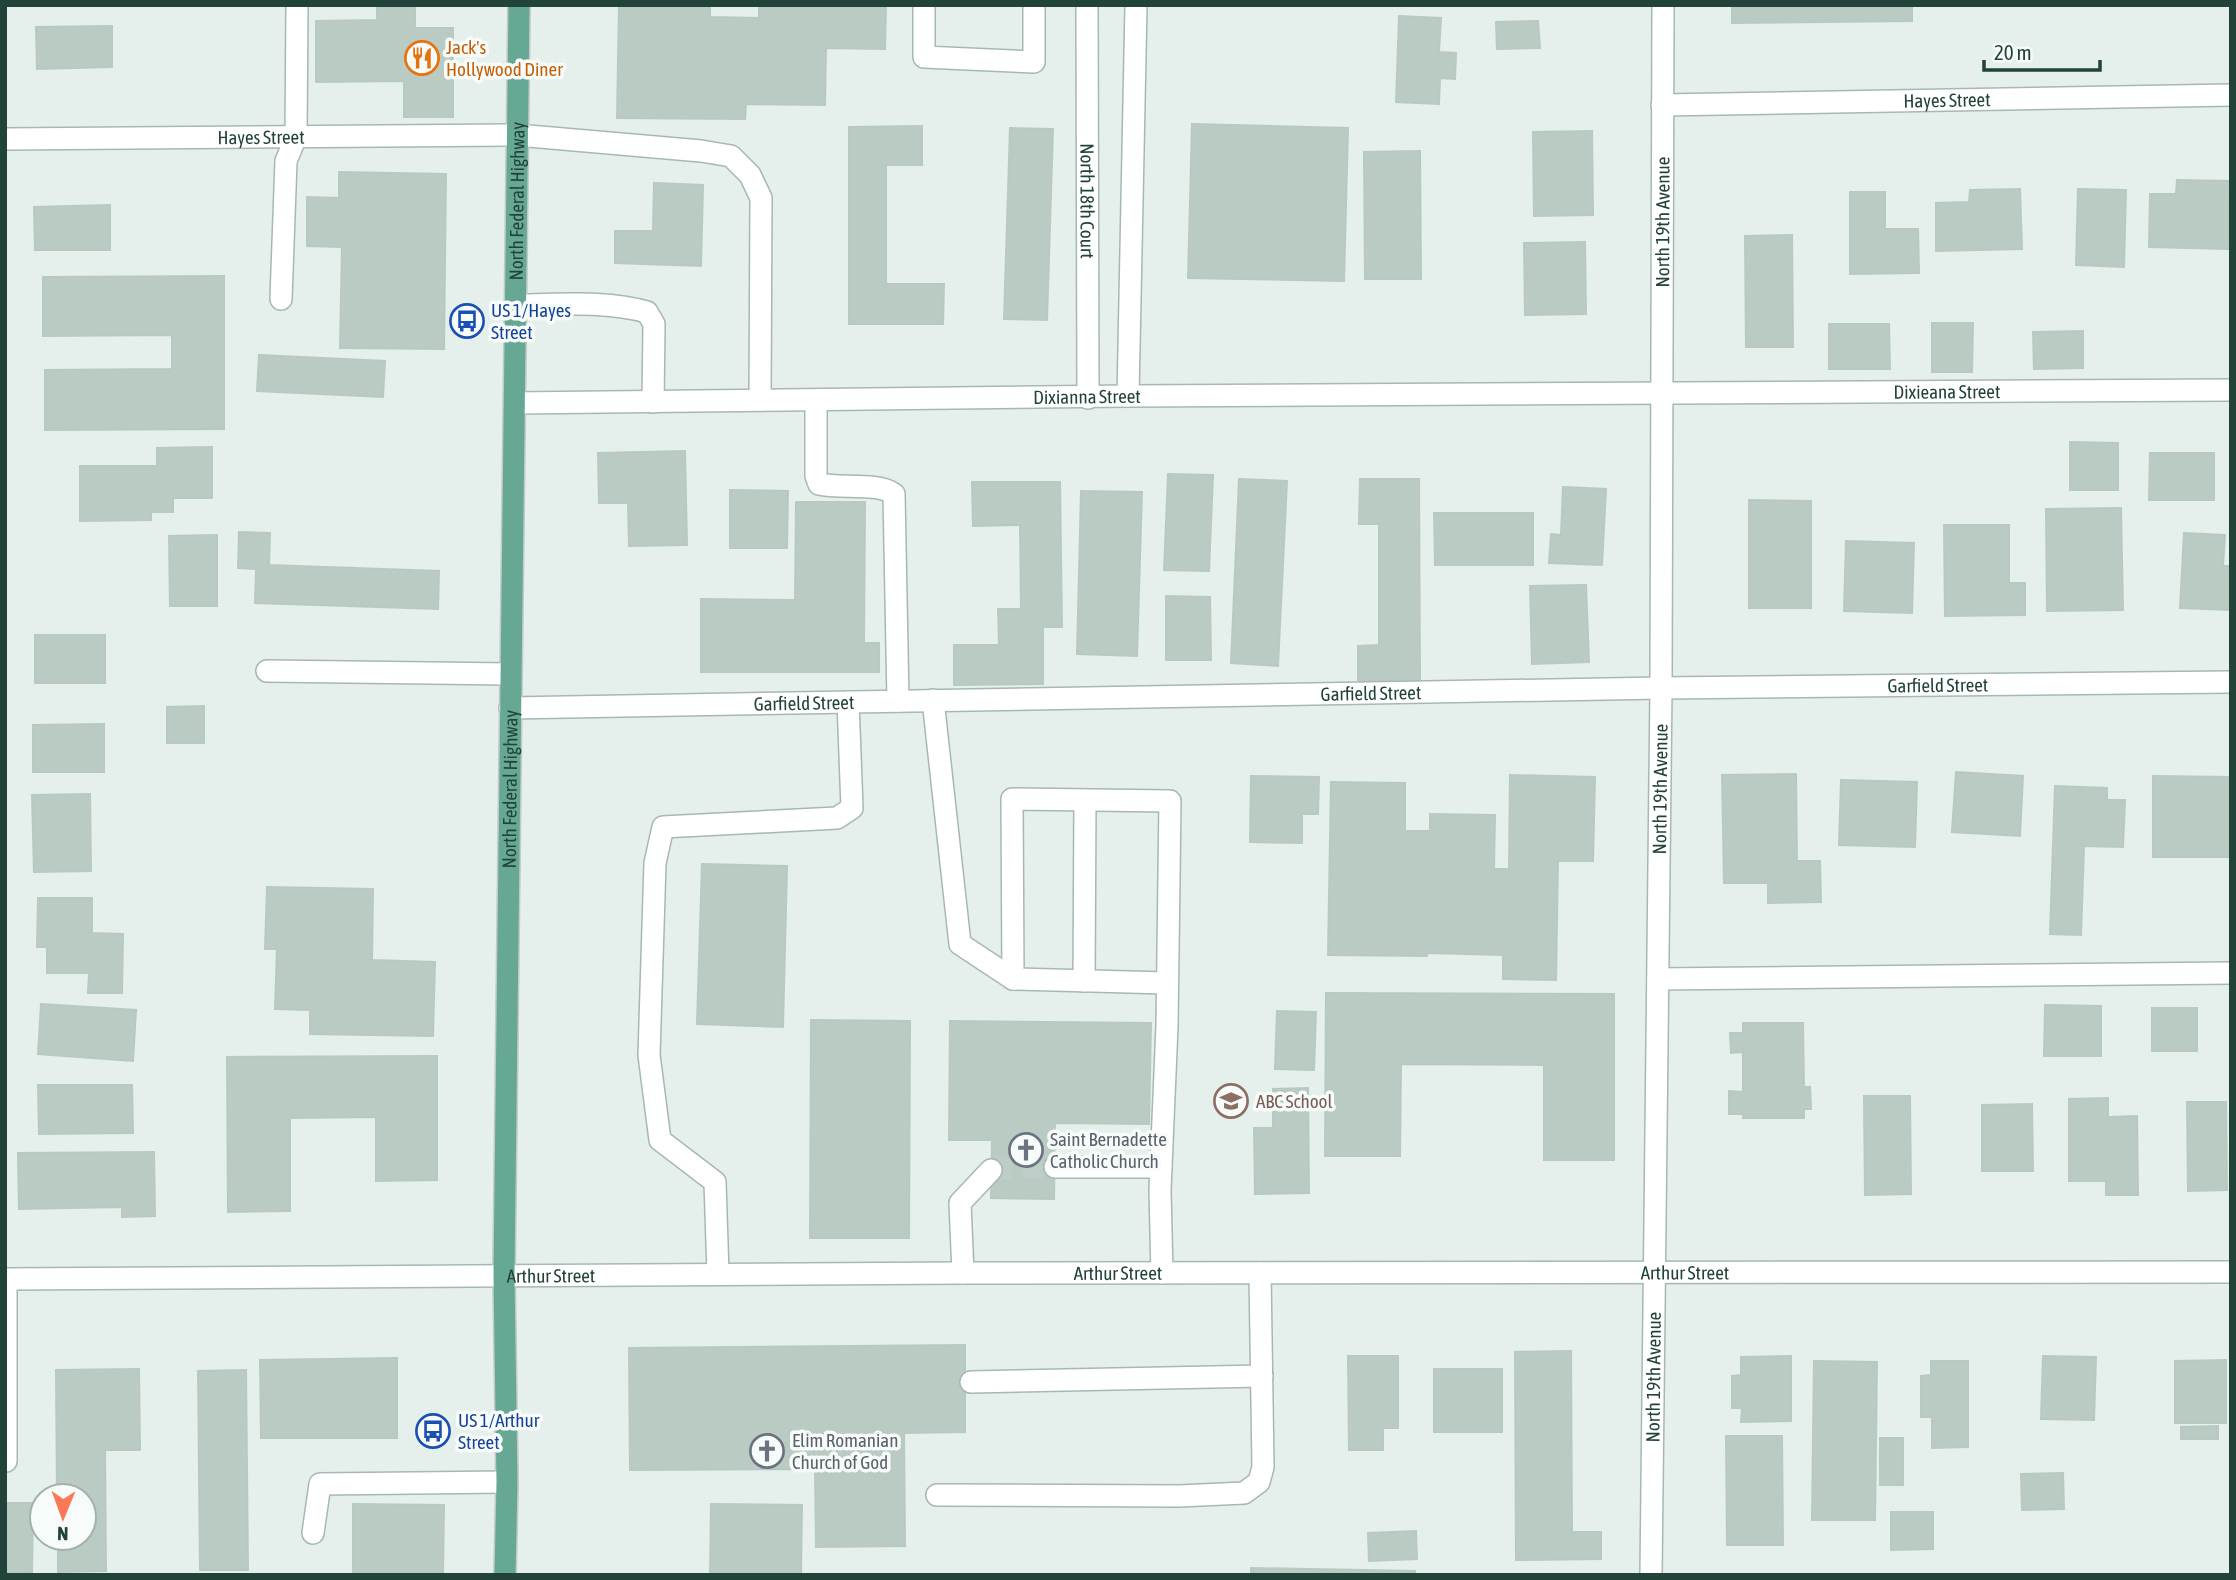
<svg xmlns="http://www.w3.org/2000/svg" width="2236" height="1580" font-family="'Asap Condensed',sans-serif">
<rect width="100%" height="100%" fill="#e5efeb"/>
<g fill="#bacbc3" stroke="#b7cac1" stroke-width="2">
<path d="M377 5H415V28H453V117H404V81L316 82V21L377 20Z"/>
<path d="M710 5V17L759 18V5H886L885 49 826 48 825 105 746 104 745 119 617 118 619 6Z"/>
<path d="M1732 5H1912V21L1732 23Z"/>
<path d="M1399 16 1441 18 1439 52 1456 53 1455 79 1440 78 1439 104 1396 102Z"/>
<path d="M1538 21 1540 48 1497 49 1496 22Z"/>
<path d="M112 26V67L37 69 36 27Z"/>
<path d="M1192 124 1348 128 1344 281 1188 278Z"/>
<path d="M922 126V165H886V284H944L943 324H849V127Z"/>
<path d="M1010 128 1053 129 1047 320 1004 319Z"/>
<path d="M1592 131 1593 215 1534 216 1533 132Z"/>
<path d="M1420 151 1421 279H1365L1364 152Z"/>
<path d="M339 172 446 174 444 349 340 348 342 247 307 246V197L339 198Z"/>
<path d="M2177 180 2230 181 2228 249 2149 247 2150 194H2176Z"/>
<path d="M654 183 703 185 701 266 615 263V231H653Z"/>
<path d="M2020 189 2022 249 1936 251V203L1969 202 1970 190Z"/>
<path d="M2078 189 2126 190 2124 267 2076 265Z"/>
<path d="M1850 192H1885V229H1918L1919 273 1850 274Z"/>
<path d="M110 205V250H35L34 207Z"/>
<path d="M1792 235 1793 347H1746L1745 236Z"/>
<path d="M1585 242 1586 314 1525 315 1524 243Z"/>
<path d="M224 276V429L45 430V370L172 369V335L43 336V277Z"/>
<path d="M1932 323H1973L1972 372H1932Z"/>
<path d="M1829 324H1889L1890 369H1829Z"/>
<path d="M2083 331V368L2034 369 2033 332Z"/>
<path d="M259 355 385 361 383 397 257 391Z"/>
<path d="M2070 442 2118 443V490H2070Z"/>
<path d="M212 447V498H173V512H151V520L80 521V466H157V448Z"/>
<path d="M685 451 687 545 629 546 628 503H599L598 453Z"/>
<path d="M2150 453H2214V500H2149Z"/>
<path d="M1168 474 1213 475 1209 571 1164 570Z"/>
<path d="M1239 479 1287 481 1278 666 1231 663Z"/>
<path d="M1360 479H1419L1420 682H1358V646L1379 645V524H1359Z"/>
<path d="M972 482H1060L1062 627H1043V684L954 685V645H999L998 609H1021L1020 525 973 526Z"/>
<path d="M1563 487 1606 489 1602 565 1549 563 1551 534 1561 535Z"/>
<path d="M730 490 788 491 787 548H730Z"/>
<path d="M1081 491 1142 492 1137 656 1077 654Z"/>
<path d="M1749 500 1811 501V608H1749Z"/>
<path d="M796 502H865L864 643H879V672H701V599L795 600Z"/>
<path d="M2121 508 2123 610 2047 611 2046 509Z"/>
<path d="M1434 513H1533V565H1435Z"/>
<path d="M1944 525H2009V583H2025V615L1945 616Z"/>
<path d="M239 532 270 533 269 565 439 571 438 609 255 603 256 569 238 568Z"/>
<path d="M2184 533 2225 535 2223 566H2231V610L2180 608Z"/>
<path d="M217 535V606H170L169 536Z"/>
<path d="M1846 541 1914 543 1912 613 1844 611Z"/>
<path d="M1586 585 1589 662 1532 664 1530 586Z"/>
<path d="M1166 596 1210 597 1211 660H1166Z"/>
<rect x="35" y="635" width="70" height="48"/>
<path d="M204 706V743H167V707Z"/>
<path d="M104 724V772H33V725Z"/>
<path d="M1956 772 2023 776 2020 836 1952 832Z"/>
<path d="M1796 774 1797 861H1820L1821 902 1768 903V883H1724L1722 775Z"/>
<path d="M1510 775 1595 777 1593 861H1558L1556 980 1503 979V955L1427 953V956L1328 955 1331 782 1405 783V831H1430V814L1495 815 1494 869H1509Z"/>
<path d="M1251 776 1319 777 1318 814H1302V843L1250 842Z"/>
<path d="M2153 776 2231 777V857H2153Z"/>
<path d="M1841 780 1917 782 1915 847 1839 845Z"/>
<path d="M2055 786 2107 788V800H2125L2123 847 2084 846 2081 935 2050 934Z"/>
<path d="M90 794 91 871 34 872 32 795Z"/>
<path d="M702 864 787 866 783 1027 697 1024Z"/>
<path d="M267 887 373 889 372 960 435 962 433 1036 310 1034V1010L275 1009 277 949H265Z"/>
<path d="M38 898H92V933L123 934 122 993H88L89 973H47V947H37Z"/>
<path d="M1326 993 1614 994V1160H1544V1065L1401 1064 1400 1156H1325Z"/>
<path d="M41 1004 136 1010 133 1061 38 1054Z"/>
<path d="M2045 1005 2101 1006V1056H2044Z"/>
<rect x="2152" y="1008" width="45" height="43"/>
<path d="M1277 1011 1316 1012 1314 1070 1275 1069Z"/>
<path d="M811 1020 910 1021 909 1238H810Z"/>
<path d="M950 1021 1151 1023 1149 1124 1055 1123 1054 1199 991 1198 992 1140H949Z"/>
<path d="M1743 1023H1803L1804 1087H1810L1811 1109H1804V1118H1743V1114H1729V1091L1743 1092V1052L1731 1053 1730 1033H1743Z"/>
<path d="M437 1056V1180L376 1181V1117L290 1118V1211L228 1212 227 1057Z"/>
<path d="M38 1085H132L133 1133 39 1134Z"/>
<path d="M1308 1088 1309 1193 1255 1194 1254 1128H1273V1089Z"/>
<path d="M1864 1096H1910L1911 1194 1865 1195Z"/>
<path d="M2108 1098V1117L2137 1116 2138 1195H2106V1181H2069V1099Z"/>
<path d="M2187 1102H2226L2227 1190 2188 1191Z"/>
<path d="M2032 1104 2033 1171H1982V1105Z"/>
<path d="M154 1152 155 1216 122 1217V1207L19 1209 18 1153Z"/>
<path d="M965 1345V1432L904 1433 905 1546 816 1547 815 1469 630 1470 629 1348Z"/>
<path d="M1571 1351 1572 1532H1601V1559L1516 1560 1515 1352Z"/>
<path d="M1348 1356H1398V1428H1383V1450H1349Z"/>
<path d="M1791 1356V1421L1741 1422 1742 1408H1732V1376L1741 1375V1357Z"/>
<path d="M2043 1356 2096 1357 2094 1420 2041 1419Z"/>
<path d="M397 1358V1438H261L260 1360Z"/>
<path d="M2226 1360V1423H2175V1361Z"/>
<path d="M1814 1361 1877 1362 1875 1520H1812Z"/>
<path d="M1931 1361H1968V1447L1932 1448V1417H1921V1376L1931 1375Z"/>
<path d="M139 1369 140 1450H105L106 1571 58 1572V1538H84V1496H57L56 1370Z"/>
<rect x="1434" y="1369" width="68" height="63"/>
<path d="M246 1370 248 1570H200L198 1371Z"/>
<path d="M2218 1426V1439H2181V1427Z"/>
<path d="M1726 1436H1782L1783 1545H1727Z"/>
<rect x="1880" y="1438" width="23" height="47"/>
<path d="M2063 1473 2064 1509 2022 1510 2021 1474Z"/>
<path d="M5 1503H33L32 1572H5Z"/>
<path d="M353 1504 444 1505 443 1575H353Z"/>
<path d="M711 1504 802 1505 801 1575H710Z"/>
<path d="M1891 1512H1933V1549L1891 1550Z"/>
<path d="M1416 1531 1417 1559 1369 1561 1368 1533Z"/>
<path d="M1251 1568 1415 1571V1575H1251Z"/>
</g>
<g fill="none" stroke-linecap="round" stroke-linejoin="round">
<path stroke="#becdc7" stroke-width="21" stroke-dasharray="21 10" stroke-linecap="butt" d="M991 1170 1055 1167"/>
<g stroke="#a7b8b2" stroke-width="24">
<g id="minor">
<path d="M924 5V57L1034 62V5"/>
<path id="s1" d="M1087 5 1088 398"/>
<path id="s2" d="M1662 105 2231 95"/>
<path id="s3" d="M5 139 517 135 701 151 731 156 750 175 761 198 760 400"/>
<path d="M281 299 286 161 296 137 297 5"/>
<path d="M516 305C559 305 605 300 647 312L654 324 653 402"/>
<path d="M1128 396 1136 5"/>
<path d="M816 400V476L819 484C841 489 877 482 894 494L898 701"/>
<path id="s4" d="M515 403 1128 396 2231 390"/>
<path d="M267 671 510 674"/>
<path d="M933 700 960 944 1013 979"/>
<path id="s5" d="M510 708 1661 688 2231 682"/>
<path d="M1658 979 2231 973"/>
<path d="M1084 981 1085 800"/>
<path d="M1055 1167H1161"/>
<path d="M963 1273 960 1203 991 1170"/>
<path d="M1162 1273 1160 1190 1167 1026 1170 801 1012 799 1013 979 1167 983"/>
<path d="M718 1274 715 1182 660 1140 649 1055 655 863 663 827 837 818 852 808 848 702"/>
<path id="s6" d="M5 1279 963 1273 2231 1272"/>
<path d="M971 1382 1262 1376"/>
<path d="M6 1461V1279"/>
<path d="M937 1495 1179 1496 1244 1493 1259 1482 1263 1467 1260 1273"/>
<path d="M313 1533 320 1484 507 1482"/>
<path id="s7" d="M1651 1575 1661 688 1663 5"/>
</g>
</g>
<g stroke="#c1cac8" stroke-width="24">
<g id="major">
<path id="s8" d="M505 1575 507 1482 504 1275 519 5"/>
</g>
</g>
<use href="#minor" stroke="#fff" stroke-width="21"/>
<use href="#major" stroke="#67a895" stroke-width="21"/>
</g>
<defs>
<g id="restaurant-ring" transform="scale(1.75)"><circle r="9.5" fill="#f7fbf9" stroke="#e8710a" stroke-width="1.5"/><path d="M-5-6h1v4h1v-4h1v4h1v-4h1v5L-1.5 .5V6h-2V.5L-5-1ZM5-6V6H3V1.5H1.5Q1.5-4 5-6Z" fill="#e8710a"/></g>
<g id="bus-ring" transform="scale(1.75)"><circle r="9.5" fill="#f7fbf9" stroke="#1a4fb4" stroke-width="1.5"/><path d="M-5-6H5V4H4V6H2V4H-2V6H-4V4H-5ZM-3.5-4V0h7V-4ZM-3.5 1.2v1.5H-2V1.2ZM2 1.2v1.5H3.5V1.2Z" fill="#1a4fb4"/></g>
<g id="school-ring" transform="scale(1.75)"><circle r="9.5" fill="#f7fbf9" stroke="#8d6e63" stroke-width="1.5"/><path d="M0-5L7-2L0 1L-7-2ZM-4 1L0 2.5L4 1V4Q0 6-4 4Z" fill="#8d6e63"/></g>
<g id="church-ring" transform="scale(1.75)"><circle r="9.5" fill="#f7fbf9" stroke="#6b7280" stroke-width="1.5"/><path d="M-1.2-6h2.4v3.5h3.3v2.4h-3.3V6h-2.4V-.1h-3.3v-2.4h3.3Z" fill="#6b7280"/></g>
</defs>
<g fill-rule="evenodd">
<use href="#restaurant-ring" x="422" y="58"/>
<use href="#bus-ring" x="467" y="321"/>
<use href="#school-ring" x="1231" y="1101"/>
<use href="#church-ring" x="1026" y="1150"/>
<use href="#bus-ring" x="433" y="1431"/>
<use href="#church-ring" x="767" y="1451"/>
</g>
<g text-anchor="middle" stroke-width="7" stroke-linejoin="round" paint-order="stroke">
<g font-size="19" fill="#c56008" stroke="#f7fbf9" text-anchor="start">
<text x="446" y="54">Jack's<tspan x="446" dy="22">Hollywood Diner</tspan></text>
</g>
<g font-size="19" fill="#224339" stroke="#f7fbf9">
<text dy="7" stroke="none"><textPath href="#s2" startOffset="285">Hayes Street</textPath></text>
<text dy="7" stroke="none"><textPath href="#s3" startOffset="256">Hayes Street</textPath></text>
<text dy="7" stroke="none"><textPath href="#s8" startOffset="1374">North Federal Highway</textPath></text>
<text dy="7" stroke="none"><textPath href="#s1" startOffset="196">North 18th Court</textPath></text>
<text dy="7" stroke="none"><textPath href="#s7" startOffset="1353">North 19th Avenue</textPath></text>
<text dy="7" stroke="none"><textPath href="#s4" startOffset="1432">Dixieana Street</textPath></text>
<text dy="7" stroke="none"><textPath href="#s4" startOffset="572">Dixianna Street</textPath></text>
<text dy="7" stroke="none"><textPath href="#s5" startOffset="1428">Garfield Street</textPath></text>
<text dy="7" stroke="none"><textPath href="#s5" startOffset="861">Garfield Street</textPath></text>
<text dy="7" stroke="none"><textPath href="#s5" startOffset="294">Garfield Street</textPath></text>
<text dy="7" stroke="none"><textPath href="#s8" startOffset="786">North Federal Highway</textPath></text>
<text dy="7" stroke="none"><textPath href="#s7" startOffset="786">North 19th Avenue</textPath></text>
<text dy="7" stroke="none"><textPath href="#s6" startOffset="1680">Arthur Street</textPath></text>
<text dy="7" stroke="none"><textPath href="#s6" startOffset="1113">Arthur Street</textPath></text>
<text dy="7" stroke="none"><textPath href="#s6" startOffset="546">Arthur Street</textPath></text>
<text dy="7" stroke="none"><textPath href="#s7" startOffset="198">North 19th Avenue</textPath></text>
</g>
<g font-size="19" fill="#164399" stroke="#f7fbf9" text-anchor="start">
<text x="491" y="317">US 1/Hayes<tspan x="491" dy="22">Street</tspan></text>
<text x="458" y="1427">US 1/Arthur<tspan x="458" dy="22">Street</tspan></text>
</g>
<g font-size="19" fill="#785e54" stroke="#f7fbf9" text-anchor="start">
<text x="1256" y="1108">ABC School</text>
</g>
<g font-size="19" fill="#5b616d" stroke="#f7fbf9" text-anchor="start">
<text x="1050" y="1146">Saint Bernadette<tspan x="1050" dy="22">Catholic Church</tspan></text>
<text x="792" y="1447">Elim Romanian<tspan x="792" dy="22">Church of God</tspan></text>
</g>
</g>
<rect width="2236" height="1580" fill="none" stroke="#224339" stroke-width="14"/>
<g transform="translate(63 1517) rotate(181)"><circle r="33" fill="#f7fbf9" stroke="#a2b1ac" stroke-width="2"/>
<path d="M0-5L12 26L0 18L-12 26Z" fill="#fb7958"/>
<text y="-10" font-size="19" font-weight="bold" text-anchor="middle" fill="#224339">N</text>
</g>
<path d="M1984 60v10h116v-10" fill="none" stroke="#224339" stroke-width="3.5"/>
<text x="1994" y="60" font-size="21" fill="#224339" stroke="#f7fbf9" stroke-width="5" paint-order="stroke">20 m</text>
</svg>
